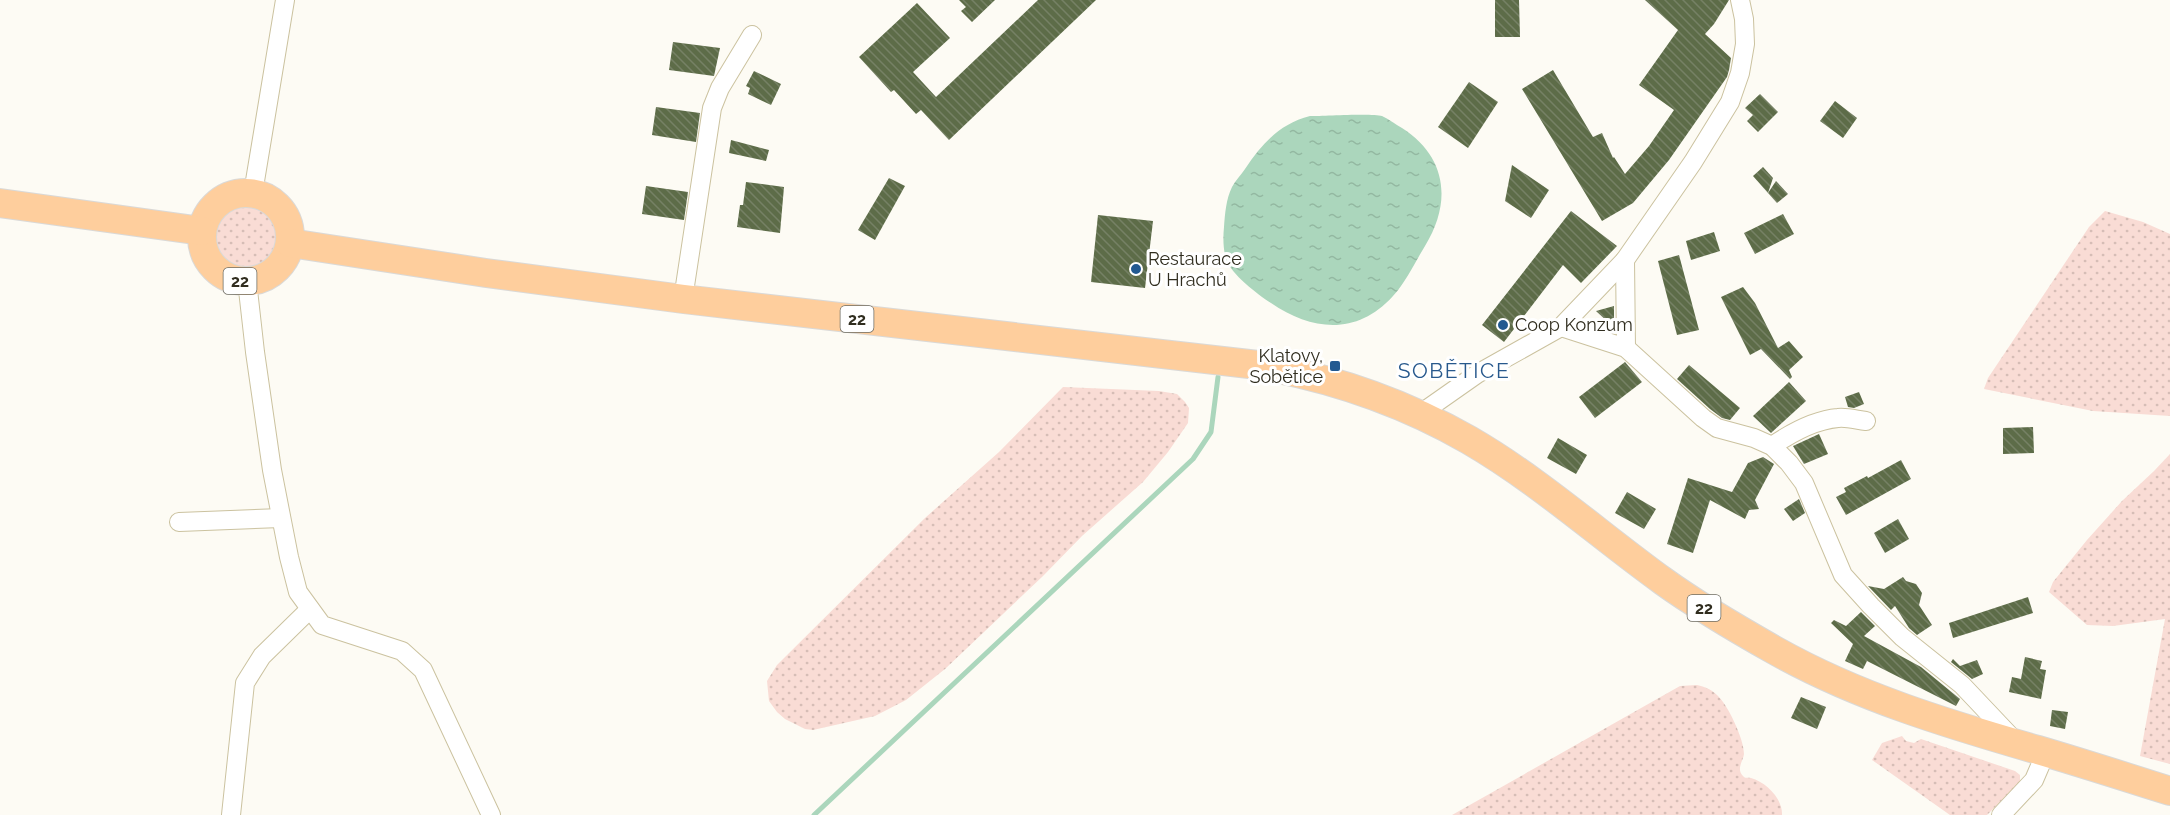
<svg xmlns="http://www.w3.org/2000/svg" width="2170" height="815" font-family="Raleway,sans-serif">
<defs>
<pattern id="grass-dots" width="8" height="8" patternUnits="userSpaceOnUse" patternTransform="scale(1.5)"><rect width="8" height="8" fill="#f9dcd5"/><path d="M2 2h.1M6 6h.1" fill="none" stroke="#d6bdb6" stroke-width="1.8" stroke-linecap="round"/></pattern>
<pattern id="water-ripples" width="26" height="14" patternUnits="userSpaceOnUse" patternTransform="scale(1.5)"><rect width="26" height="14" fill="#abd6bc"/><path d="M2 4q2-2 4 0t4 0M15 11q2-2 4 0t4 0" fill="none" stroke="#93b8a1"/></pattern>
<pattern id="building-back-hatch" width="6" height="6" patternUnits="userSpaceOnUse" patternTransform="scale(1.5)"><rect width="6" height="6" fill="#5d6c48"/><path d="M-1 5l2 2M0 0l6 6M5-1l2 2" fill="none" stroke="#768165"/></pattern>
</defs>
<rect width="100%" height="100%" fill="#fdfbf4"/>
<g fill="url(#grass-dots)">
<circle cx="246" cy="237" r="34"/>
<path d="M2105 211 2143 222 2170 234V416L2093 411 1984 389 1988 378 2089 227Z"/>
<path d="M1063 387 1159 391 1177 394 1185 402 1189 408 1188 423 1168 452 1143 482 1082 536 1043 576 945 669 906 700 875 716 813 730 805 729 785 719 777 712 769 701 767 681 777 665 925 518 999 452Z"/>
<path d="M2170 454V764L2140 756 2165 619 2113 626 2087 625 2049 592 2053 582 2087 540 2122 501 2154 471Z"/>
<path d="M1697 685C1705 687 1711 689 1717 695 1728 705 1744 739 1744 754 1743 761 1736 769 1743 776 1746 779 1746 777 1751 778 1766 782 1783 799 1782 815H1452L1680 686Z"/>
<path d="M1902 736 1906 741 1914 743 1921 739 2015 771 2020 775V782L1987 815H1950L1872 760 1882 743Z"/>
</g>
<path fill="url(#water-ripples)" d="M1310 116C1323 116 1373 113 1382 116 1389 119 1396 125 1402 128 1447 157 1452 202 1425 246 1415 262 1406 282 1393 296 1357 336 1312 331 1271 303 1257 294 1231 274 1226 259 1223 249 1223 237 1224 227 1225 214 1226 199 1232 187 1235 181 1241 175 1245 169 1262 144 1279 124 1310 116Z"/>
<g fill="none" stroke-linecap="round" stroke-linejoin="round">
<path stroke="#abd6bc" stroke-width="5" d="M814 815 1193 459 1211 432 1218 377"/>
</g>
<g fill="url(#building-back-hatch)">
<path d="M959 0H995L972 22 961 11 966 7Z"/>
<path d="M1038 0H1096L949 140 921 110 916 114 894 90 891 92 859 57 917 3 950 38 913 72 936 97Z"/>
<path d="M1495 0H1519L1520 37H1495Z"/>
<path d="M1645 0H1729L1714 24 1705 34 1731 58 1729 70 1727 77 1669 160 1633 203 1602 221 1522 89 1553 70 1593 137 1602 133 1613 158 1614 157 1625 174 1649 146 1674 110 1639 85 1678 30Z"/>
<path d="M673 42 720 48 714 76 669 70Z"/>
<path d="M754 71 781 84 771 105 748 94 750 88 746 86Z"/>
<path d="M1469 82 1498 102 1468 148 1438 127Z"/>
<path d="M1760 94 1778 112 1758 132 1747 121 1753 115 1745 108Z"/>
<path d="M1835 101 1857 118 1843 138 1820 121Z"/>
<path d="M656 107 700 113 696 142 652 135Z"/>
<path d="M731 140 769 150 766 161 729 153Z"/>
<path d="M1512 165 1549 190 1531 218 1505 201Z"/>
<path d="M1763 167 1773 178 1768 193 1753 176Z"/>
<path d="M889 178 905 186 875 240 858 230Z"/>
<path d="M1776 181 1788 194 1777 203 1768 193Z"/>
<path d="M746 182 784 187 780 233 737 227 740 205H743Z"/>
<path d="M646 186 688 192 684 220 642 214Z"/>
<path d="M1571 211 1617 246 1581 283 1563 265 1504 342 1482 325Z"/>
<path d="M1783 214 1794 234 1755 254 1744 233Z"/>
<path d="M1098 215 1153 221 1145 288 1091 282Z"/>
<path d="M1714 232 1720 251 1691 260 1686 241Z"/>
<path d="M1679 255 1699 330 1677 335 1658 261Z"/>
<path d="M1743 287 1755 303 1778 348 1789 341 1803 357 1789 370 1792 377 1790 379 1761 349 1750 355 1721 297Z"/>
<path d="M1614 306V320L1608 322 1596 311Z"/>
<path d="M1625 362 1642 382 1595 418 1579 397Z"/>
<path d="M1689 365 1740 408 1730 420 1722 418 1710 409 1677 379Z"/>
<path d="M1789 382 1806 401 1771 433 1753 416Z"/>
<path d="M1859 392 1864 404 1854 408 1848 407 1845 397Z"/>
<path d="M2033 427 2034 453 2003 454V428Z"/>
<path d="M1819 434 1828 454 1804 464 1793 446Z"/>
<path d="M1558 438 1587 455 1576 474 1547 458Z"/>
<path d="M1763 457 1774 464 1755 500 1759 509 1749 510 1745 519 1710 500 1693 553 1667 544 1688 478 1732 492 1748 463Z"/>
<path d="M1901 460 1911 479 1846 515 1836 497 1846 492 1844 488 1867 476 1868 478Z"/>
<path d="M1627 492 1656 509 1644 529 1615 513Z"/>
<path d="M1799 499 1805 513 1793 521 1784 509Z"/>
<path d="M1898 519 1909 539 1885 553 1874 533Z"/>
<path d="M1903 577 1906 581 1916 584 1922 593 1919 605 1932 625 1917 635 1909 628 1895 606 1891 610 1868 586 1884 589Z"/>
<path d="M2028 597 2033 613 1953 638 1949 623Z"/>
<path d="M1861 612 1875 626 1864 636 1921 667 1960 699 1956 706 1867 661 1863 669 1845 661 1853 644 1831 623 1834 620 1846 626Z"/>
<path d="M2025 657 2042 661 2040 669 2046 670 2041 699 2009 692 2012 677 2021 679Z"/>
<path d="M1953 659 1960 666 1977 660 1983 674 1972 679 1951 662Z"/>
<path d="M1801 697 1826 707 1817 729 1791 718Z"/>
<path d="M2052 710 2068 712 2065 729 2050 726Z"/>
</g>
<g fill="none" stroke-linecap="round" stroke-linejoin="round">
<g stroke="#cbc29f" stroke-width="20">
<g id="street">
<path d="M253 193 285 0"/>
<path d="M1625 260 1626 348"/>
<path d="M247 281 255 352 272 470 289 557 298 592 322 625 402 651 423 670 491 815"/>
<path d="M683 299 712 108 720 88 752 35"/>
<path d="M1561 327 1626 348 1703 418 1717 428 1754 438 1772 446 1789 463 1804 483 1843 575 1871 606 1902 637 1962 685 2015 741"/>
<path d="M1420 414 1477 374 1561 327 1625 260 1693 162 1730 102 1740 73 1745 44 1744 19 1740 0"/>
<path d="M1772 446C1791 433 1814 420 1838 418 1847 417 1857 420 1866 421"/>
<path d="M179 522 281 518"/>
<path d="M231 815 245 683 262 656 310 609"/>
<path d="M2001 815 2034 780 2046 752"/>
</g>
</g>
<g stroke="#dad9d7" stroke-width="30">
<g id="primary">
<circle cx="246" cy="237" r="44"/>
<path d="M0 203 202 231"/>
<path d="M290 243 486 273 683 299 1258 365C1332 378 1403 402 1469 440 1538 480 1598 534 1663 581 1699 607 1737 629 1776 651 1858 697 1948 724 2038 750 2082 763 2126 777 2170 791"/>
</g>
</g>
<use href="#street" stroke="#fff" stroke-width="18"/>
<use href="#primary" stroke="#fece9d" stroke-width="28"/>
</g>
<g fill="#225991" stroke="#fff" stroke-width="2">
<circle cx="1136" cy="269" r="6"/>
<circle cx="1503" cy="325" r="6"/>
<rect x="1329" y="360" width="12" height="12" rx="3"/>
</g>
<g text-anchor="middle" stroke-width="6" stroke-linejoin="round" paint-order="stroke">
<g fill="#fff" stroke="#6e6c62" stroke-width="1.5">
<rect x="223.5" y="268" width="33" height="26" rx="4.5"/>
<rect x="840.5" y="306" width="33" height="26" rx="4.5"/>
<rect x="1687.5" y="595" width="33" height="26" rx="4.5"/>
</g>
<g font-size="16" font-weight="bold" fill="#302d1f">
<text x="240" y="287">22</text>
<text x="857" y="325">22</text>
<text x="1704" y="614">22</text>
</g>
<g font-size="18" fill="#302d1f" stroke="#fff" text-anchor="start">
<text x="1148" y="265">Restaurace<tspan x="1148" dy="21">U Hrachů</tspan></text>
<text x="1515" y="331">Coop Konzum</text>
<text x="1323" y="362" text-anchor="end">Klatovy,<tspan x="1323" dy="21">Sobětice</tspan></text>
</g>
<g font-size="21" letter-spacing="1.5" fill="#28598d" stroke="#fff">
<text x="1454" y="378">SOBĚTICE</text>
</g>
</g>
</svg>
